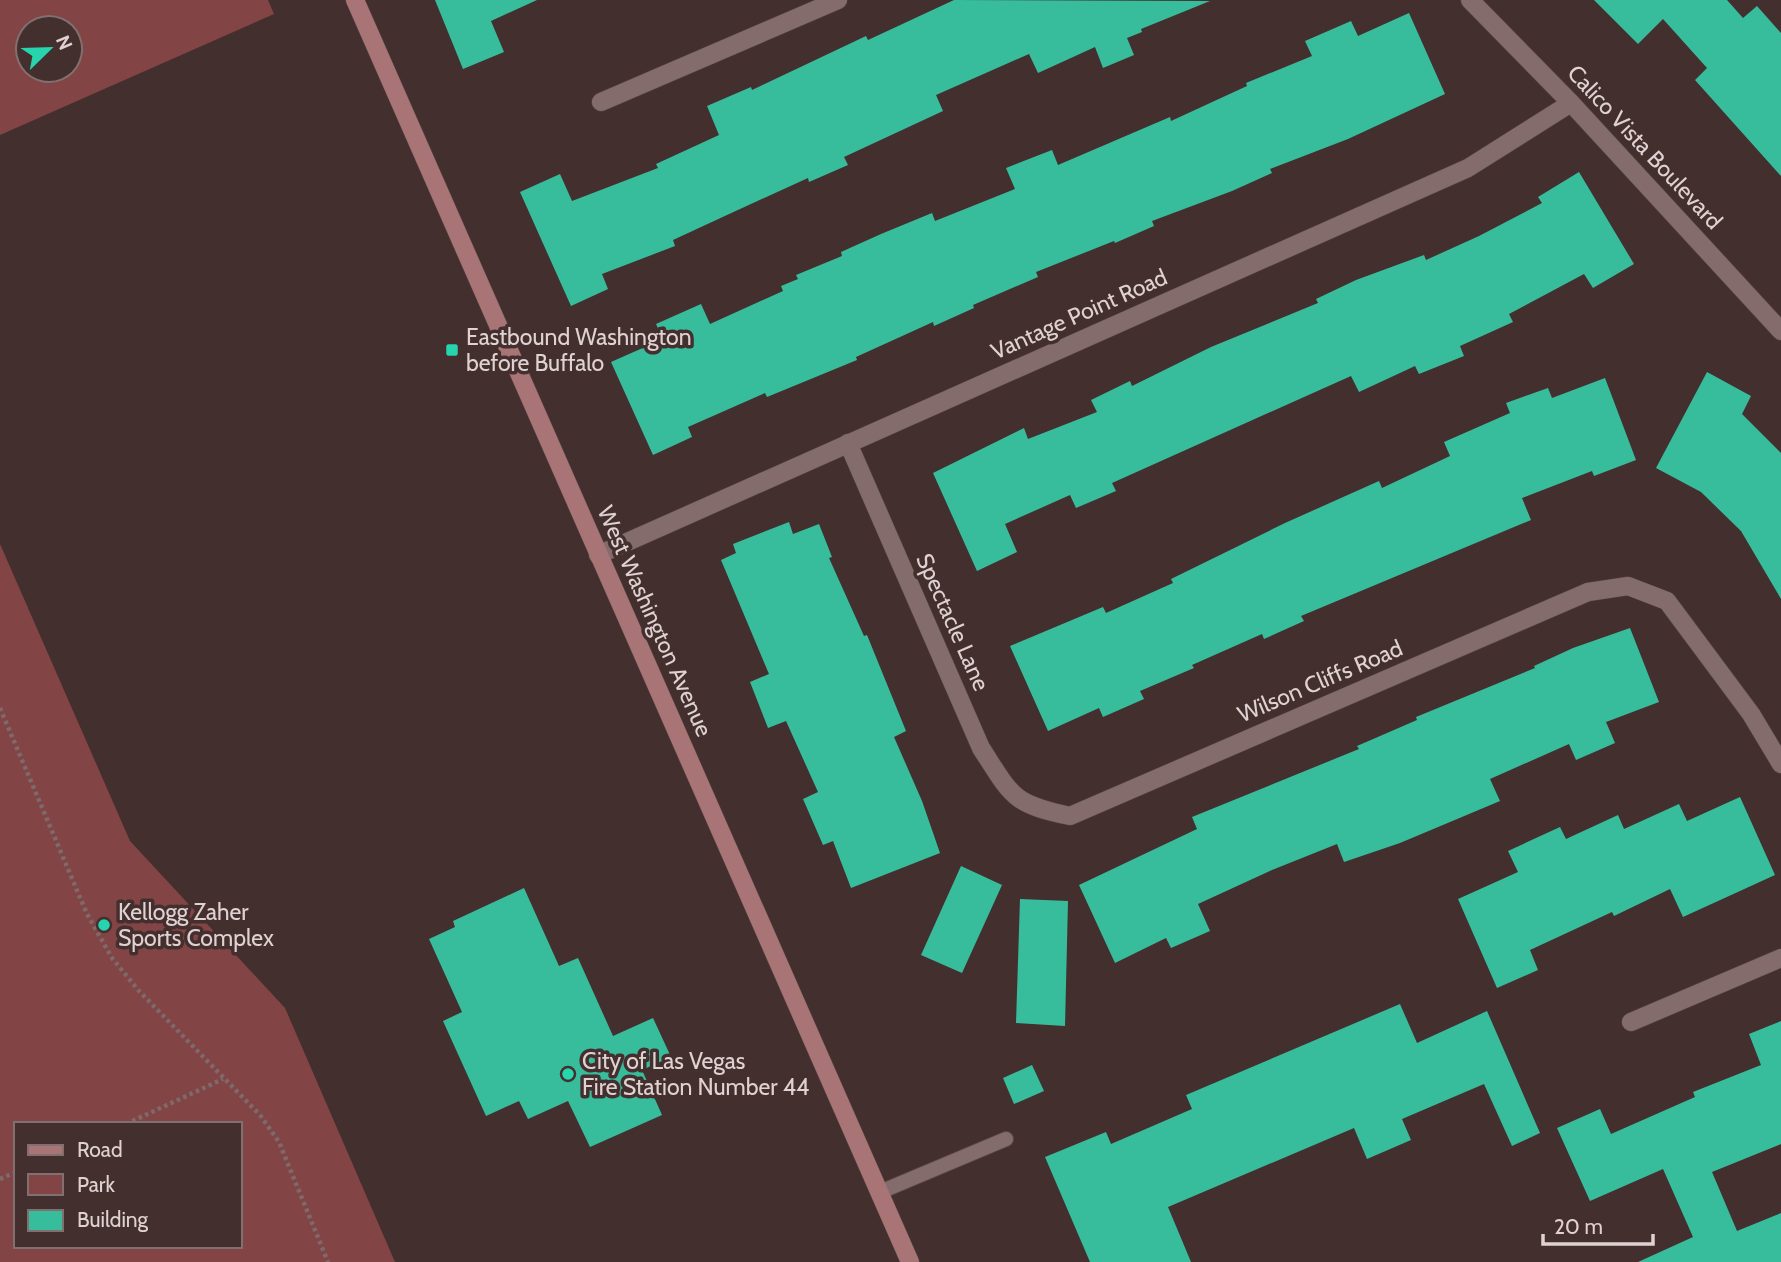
<svg xmlns="http://www.w3.org/2000/svg" width="1781" height="1262" font-family="Cabin,sans-serif">
<rect width="100%" height="100%" fill="#442f2f"/>
<g fill="#834446" fill-rule="evenodd">
<path d="M0 0H268L274 14 0 135ZM28 28H70V70H28Z"/>
<path d="M0 544 130 841 285 1008 395 1262H0ZM16 1124H240V1246H16Z"/>
</g>
<g fill="#38bd9c">
<path d="M435 0H537L491 21 504 52 463 69Z"/>
<path d="M954 0 1210 1 1141 29 1142 32 1127 38 1134 55 1103 68 1095 47 1038 73 1029 54 936 95 943 111 844 157 848 165 809 182 808 178 727 215 673 240 675 246 602 274 608 289 571 306 520 192 560 174 572 201 658 168 656 164 719 135 707 106 751 87 752 90 866 36 868 40Z"/>
<path d="M1594 0H1727L1743 18 1757 6 1781 33V176L1695 80 1707 68 1663 19 1638 44Z"/>
<path d="M1409 13 1445 94 1348 139 1270 169 1272 173 1232 191 1152 221 1154 226 1115 243 1114 241 1036 272 1038 277 973 305 974 308 934 326 933 322 856 357 857 360 767 397 765 393 688 427 692 437 653 455 611 362 663 339 656 324 701 304 710 324 783 291 781 286 798 279 796 275 842 256 841 252 881 234 932 213 935 221 1015 189 1006 168 1052 150 1058 165 1170 117 1171 121 1247 86 1246 83 1312 56 1305 41 1351 21 1358 36Z"/>
<path d="M1579 172 1634 264 1593 288 1584 274 1509 314 1513 322 1460 346 1464 356 1419 374 1415 366 1359 392 1351 376 1112 483 1116 491 1076 508 1070 495 1005 524 1017 552 977 571 933 473 1024 428 1028 439 1097 412 1091 400 1130 381 1132 386 1211 347 1318 303 1316 299 1356 280 1424 255 1426 260 1479 236 1542 203 1538 197Z"/>
<path d="M1707 372 1751 396 1742 414 1781 453V599L1741 531 1701 492 1656 468Z"/>
<path d="M1605 378 1636 460 1594 476 1592 471 1522 498 1531 520 1301 616 1304 621 1264 639 1262 634 1192 665 1194 668 1140 691 1144 699 1103 717 1099 708 1048 731 1010 646 1103 607 1106 613 1173 583 1171 579 1285 523 1379 481 1382 488 1450 456 1444 442 1510 413 1506 403 1548 388 1552 398Z"/>
<path d="M789 522 793 534 819 524 832 557 829 558 864 636 867 635 906 731 894 737 922 801 940 853 851 888 833 841 823 845 803 799 818 792 786 721 768 728 750 682 769 674 721 560 736 553 733 544Z"/>
<path d="M1630 628 1659 702 1606 722 1615 743 1576 760 1569 744 1490 779 1500 801 1400 843 1344 862 1337 844 1272 870 1198 904 1210 931 1171 948 1166 938 1115 963 1079 885 1197 829 1192 817 1359 749 1357 746 1417 720 1416 717 1535 668 1534 666 1573 648Z"/>
<path d="M1740 797 1775 875 1683 917 1670 889 1614 916 1612 912 1530 950 1538 970 1497 988 1458 899 1518 872 1508 851 1560 827 1566 839 1618 815 1624 829 1679 804 1687 821Z"/>
<path d="M961 866 1002 885 962 973 921 955Z"/>
<path d="M524 888 559 966 578 958 613 1036 653 1018 671 1057 642 1070 662 1115 590 1147 568 1101 528 1119 519 1101 486 1116 443 1021 462 1012 429 939 455 927 453 921Z"/>
<path d="M1020 899 1068 901 1065 1026 1016 1023Z"/>
<path d="M1400 1004 1417 1043 1487 1011 1540 1133 1512 1146 1484 1084 1402 1119 1411 1140 1367 1159 1354 1128 1168 1207 1191 1262H1090L1045 1157 1106 1132 1111 1144 1192 1109 1186 1095Z"/>
<path d="M1781 1021V1144L1712 1172 1737 1231 1781 1213V1262H1638L1693 1237 1663 1169 1590 1201 1557 1128 1600 1109 1611 1134 1695 1097 1693 1092 1761 1065 1749 1034Z"/>
<path d="M1032 1065 1044 1091 1014 1104 1003 1078Z"/>
</g>
<g fill="none" stroke-linecap="round" stroke-linejoin="round">
<g stroke="#5d4b4b" stroke-width="16">
<path id="service" d="M880 1192 1006 1139"/>
</g>
<g stroke="#5d4b4b" stroke-width="19">
<g id="minor">
<path d="M1470 0 1571 103 1781 331"/>
<path d="M601 102 838 0"/>
<path d="M848 443 981 748C1012 796 1012 804 1070 816L1588 592 1628 586 1667 601 1751 714 1781 764"/>
<path d="M598 555 1468 168 1571 103"/>
<path d="M1631 1022 1781 958"/>
</g>
</g>
<g stroke="#5d4b4b" stroke-width="19">
<path id="secondary" d="M355 0 910 1262"/>
</g>
<g stroke="#7d6a6a" stroke-width="4.5" stroke-dasharray="3.5 3.5" stroke-linecap="butt">
<path d="M0 708 87 914 112 958 139 991 260 1115 279 1142 328 1262"/>
<path d="M126 1124 223 1079"/>
<path d="M0 1179 16 1172"/>
</g>
<use href="#service" stroke="#846c6c" stroke-width="14"/>
<use href="#minor" stroke="#846c6c" stroke-width="18"/>
<use href="#secondary" stroke="#a97475" stroke-width="18"/>
</g>
<g fill="#26d5ae" stroke="#442f2f" stroke-width="2.5">
<rect x="445" y="343" width="14" height="14" rx="3.5"/>
<circle cx="104" cy="925" r="7"/>
<circle cx="568" cy="1074" r="7"/>
</g>
<g text-anchor="middle" stroke-width="7" stroke-linejoin="round" paint-order="stroke">
<g font-size="23" fill="#e0d2d2" stroke="#442f2f">
<text transform="translate(1645 147) rotate(47)" y="8">Calico Vista Boulevard</text>
<text transform="translate(1079 314) rotate(-24)" y="8">Vantage Point Road</text>
<text transform="translate(655 621) rotate(66)" y="8">West Washington Avenue</text>
<text transform="translate(953 622) rotate(66)" y="8">Spectacle Lane</text>
<text transform="translate(1320 681) rotate(-23)" y="8">Wilson Cliffs Road</text>
</g>
<g font-size="23" fill="#e0d2d2" stroke="#442f2f" text-anchor="start">
<text x="466" y="345">Eastbound Washington<tspan x="466" dy="26">before Buffalo</tspan></text>
<text x="118" y="920">Kellogg Zaher<tspan x="118" dy="26">Sports Complex</tspan></text>
<text x="582" y="1069">City of Las Vegas<tspan x="582" dy="26">Fire Station Number 44</tspan></text>
</g>
</g>
<rect x="14" y="1122" width="228" height="126" fill="#442f2f" stroke="#827070" stroke-width="2"/>
<rect x="28" y="1145" width="35" height="10" fill="#a97475" stroke="#827070" stroke-width="2"/>
<text x="77" y="1157" font-size="21" fill="#e0d2d2">Road</text>
<rect x="28" y="1174" width="35" height="21" fill="#834446" stroke="#827070" stroke-width="2"/>
<text x="77" y="1192" font-size="21" fill="#e0d2d2">Park</text>
<rect x="28" y="1210" width="35" height="21" fill="#38bd9c" stroke="#827070" stroke-width="2"/>
<text x="77" y="1227" font-size="21" fill="#e0d2d2">Building</text>
<g transform="translate(49 49) rotate(67)"><circle r="33" fill="#442f2f" stroke="#827070" stroke-width="2"/>
<path d="M0-5L12 26L0 18L-12 26Z" fill="#26d5ae"/>
<text y="-10" font-size="19" font-weight="bold" text-anchor="middle" fill="#e0d2d2">N</text>
</g>
<path d="M1543 1234v10h110v-10" fill="none" stroke="#e0d2d2" stroke-width="3.5"/>
<text x="1554" y="1234" font-size="21" fill="#e0d2d2" stroke="#442f2f" stroke-width="5" paint-order="stroke">20 m</text>
</svg>
